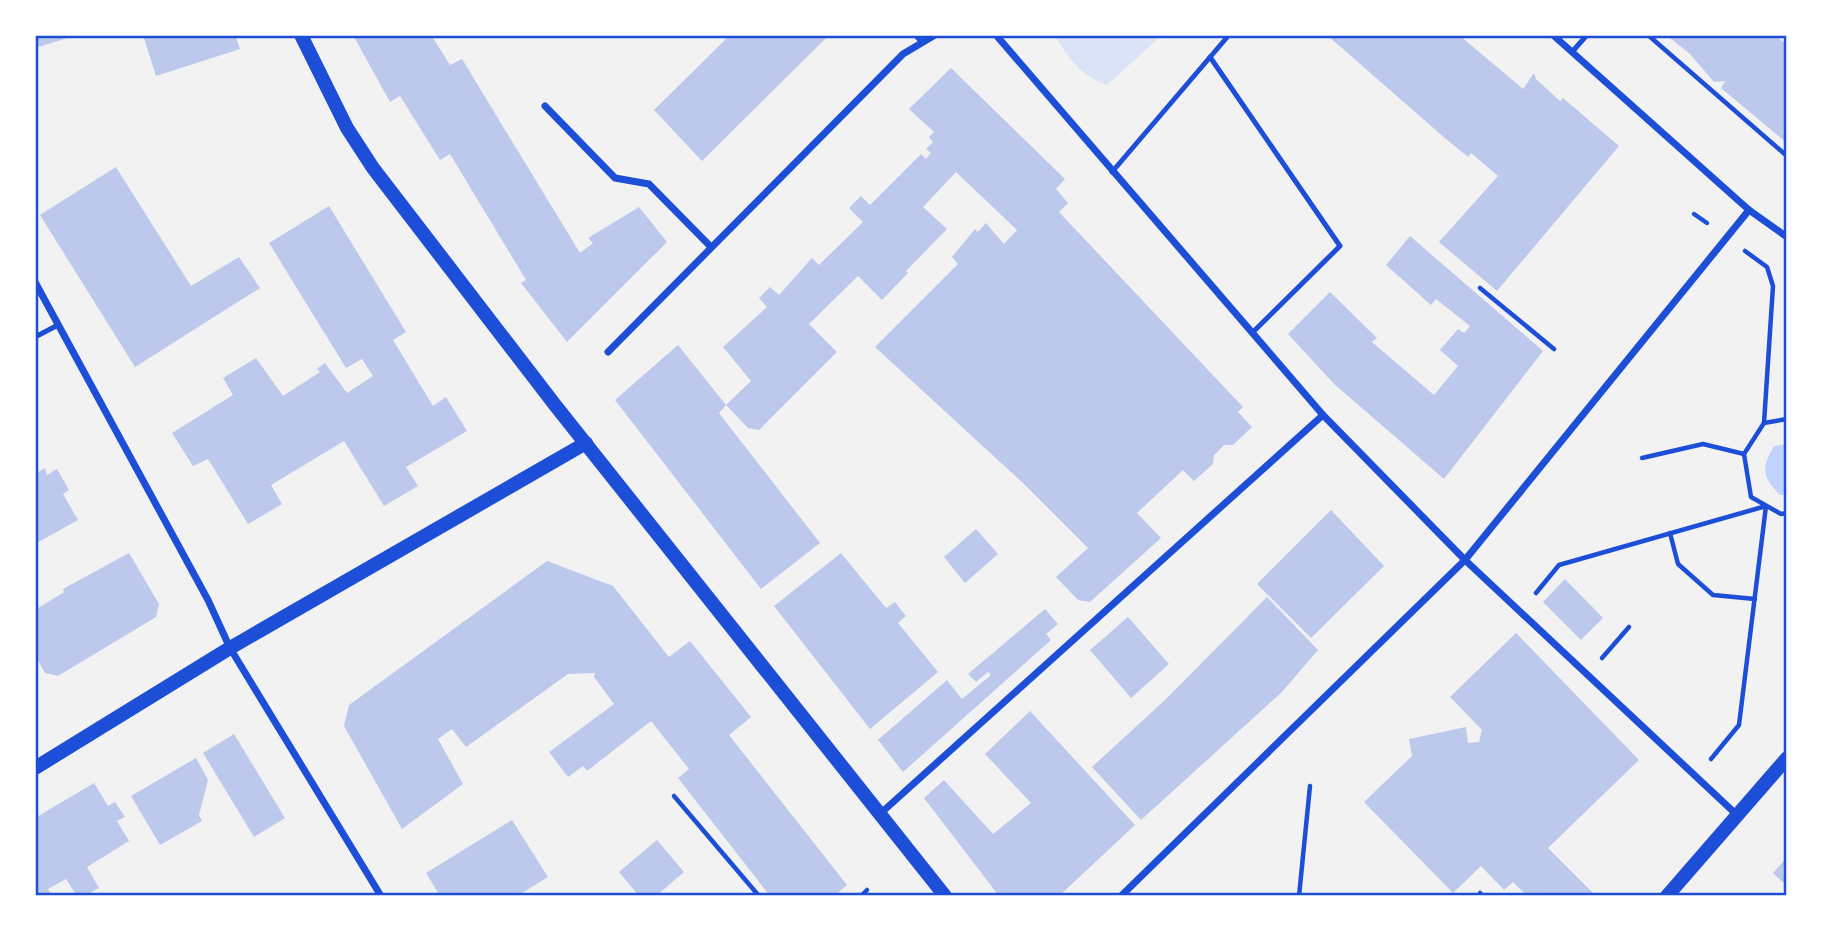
<svg xmlns="http://www.w3.org/2000/svg" width="1822" height="931" font-family="'Open Sans',sans-serif">
<rect width="100%" height="100%" fill="#f2f2f2"/>
<path fill="#dbe4f7" d="M1058 35H1162L1107 85C1082 76 1070 61 1057 39Z"/>
<path fill="#bfd3fe" d="M1787 444V495H1780C1762 477 1761 468 1774 446Z"/>
<g fill="#bdc9ec">
<path d="M35 35H74V36L35 48Z"/>
<path d="M143 35H235L240 49 156 76Z"/>
<path d="M353 35H438L433 38 450 65 462 59 580 253 593 243 588 238 639 207 667 242 567 342 521 283 526 280 450 154 440 160 400 96 390 102Z"/>
<path d="M730 35H829L702 161 654 110Z"/>
<path d="M1327 35H1459L1523 89 1534 73 1536 79 1560 101 1563 98 1619 146 1497 291 1439 242 1498 176 1471 153 1468 157 1446 139Z"/>
<path d="M1666 35H1775L1787 45V143L1721 88 1725 81 1714 82 1689 53Z"/>
<path d="M951 68 1065 179 1056 189 1068 203 1059 212 1243 407 1238 412 1252 427 1233 445H1224L1214 455 1213 464 1194 481 1183 470 1137 513 1161 538 1090 602 1078 600 1056 577 1088 548 1023 483 875 347 958 264 952 257 975 229 978 232 986 223 1004 244 1017 230 956 172 923 207 947 229 906 271 908 273 882 300 858 276 809 324 837 352 759 430 748 428 726 405 751 381 723 347 767 307 759 298 770 287 779 295 812 258 819 265 863 222 849 208 861 196 870 205 921 154 926 159 931 153 926 149 933 142 929 137 934 132 909 109Z"/>
<path d="M116 167 191 286 239 257 260 288 135 367 40 215Z"/>
<path d="M329 206 406 332 393 340 433 406 446 397 467 431 406 467 418 486 384 506 344 441 271 485 282 504 248 524 208 459 193 466 172 433 233 395 223 378 256 358 283 396 320 372 317 369 325 363 347 393 373 376 362 359 346 368 269 243Z"/>
<path d="M1410 236 1543 351 1444 479 1334 384 1288 334 1330 292 1377 338 1372 342 1434 395 1458 366 1440 350 1458 329 1464 333 1470 326 1436 299 1431 305 1386 265Z"/>
<path d="M678 345 726 405 719 413 820 543 761 589 615 400Z"/>
<path d="M45 468 47 475 57 469 69 490 63 494 78 520 35 544V474Z"/>
<path d="M1331 510 1384 566 1311 638 1257 584Z"/>
<path d="M976 529 998 554 965 583 944 557Z"/>
<path d="M129 553 159 604 156 617 58 676 45 673 35 655V610L64 592 63 589Z"/>
<path d="M841 553 886 608 895 602 906 616 898 623 938 672 870 729 774 606Z"/>
<path d="M547 561 613 586 669 657 690 641 751 717 729 735 847 885 834 896H770L678 778 689 769 651 721 587 771 583 766 568 777 549 752 614 704 594 677 595 673 568 674 466 747 452 729 438 739 463 784 402 829 344 726 349 705Z"/>
<path d="M1565 579 1603 618 1581 640 1543 602Z"/>
<path d="M1267 597 1318 650 1282 692 1141 820 1092 767 1166 699Z"/>
<path d="M1045 609 1058 624 1046 634 1051 640 903 772 878 740 947 680 962 699 991 675 988 672 976 682 968 674Z"/>
<path d="M1128 617 1169 664 1131 698 1090 650Z"/>
<path d="M1516 633 1639 760 1548 848 1596 896H1527L1513 882 1504 890 1481 866 1453 893 1364 802 1412 756 1409 739 1466 727 1468 743 1479 742 1482 730 1450 697Z"/>
<path d="M1030 711 1135 825 1059 896H999L924 798 944 780 993 834 1031 803 985 754Z"/>
<path d="M234 734 285 818 254 837 203 753Z"/>
<path d="M196 758 208 780 199 815 202 821 160 845 131 796Z"/>
<path d="M94 783 108 806 115 802 125 817 117 821 129 841 87 867 99 888 84 896H77L66 879 48 889 52 896H35V818Z"/>
<path d="M512 820 548 877 517 896H440L426 873Z"/>
<path d="M657 840 684 872 656 896H639L619 872Z"/>
<path d="M1787 857V886L1773 873Z"/>
</g>
<g fill="none" stroke-linecap="round" stroke-linejoin="round">
<g stroke="#1d4ed8" stroke-width="4.5">
<path d="M1648 35 1787 156"/>
<path d="M1694 214 1707 223"/>
<path d="M1745 251 1767 267 1773 286 1764 423"/>
<path d="M1480 288 1554 349"/>
<path d="M1787 419 1764 423 1744 454 1751 497 1781 514 1787 513"/>
<path d="M1642 458 1703 444 1744 454"/>
<path d="M1670 533 1678 564 1713 595 1755 599"/>
<path d="M1536 593 1559 565 1766 506 1739 725 1711 759"/>
<path d="M1602 658 1629 627"/>
<path d="M674 796 759 896"/>
<path d="M1480 893 1483 896"/>
<path d="M861 896 867 890"/>
<path d="M1299 896 1310 786"/>
</g>
<g stroke="#1d4ed8" stroke-width="5">
<path d="M915 35 921 41"/>
<path d="M1572 52 1587 35"/>
<path d="M1210 57 1340 246 1252 333"/>
<path d="M1112 172 1229 35"/>
<path d="M35 337 58 325"/>
</g>
<g stroke="#1d4ed8" stroke-width="7">
<path d="M996 35 1323 415 1465 560 1737 815"/>
<path d="M1553 35 1749 210 1787 237"/>
<path d="M545 106 615 178 649 184 711 247"/>
<path d="M35 282 208 600 230 648 381 896"/>
<path d="M608 352 903 54 935 35"/>
<path d="M881 813 1323 415"/>
<path d="M1121 896 1465 560 1749 210"/>
</g>
<g stroke="#1d4ed8" stroke-width="14">
<path d="M301 35 347 128 373 168 555 405 945 896"/>
<path d="M35 768 230 648 586 443"/>
<path d="M1667 896 1787 758"/>
</g>
</g>
<rect width="1822" height="931" fill="none" stroke="#ffffff" stroke-width="74"/>
<rect x="37" y="37" width="1748" height="857" fill="none" stroke="#1d4ed8" stroke-width="2.5"/>
</svg>
